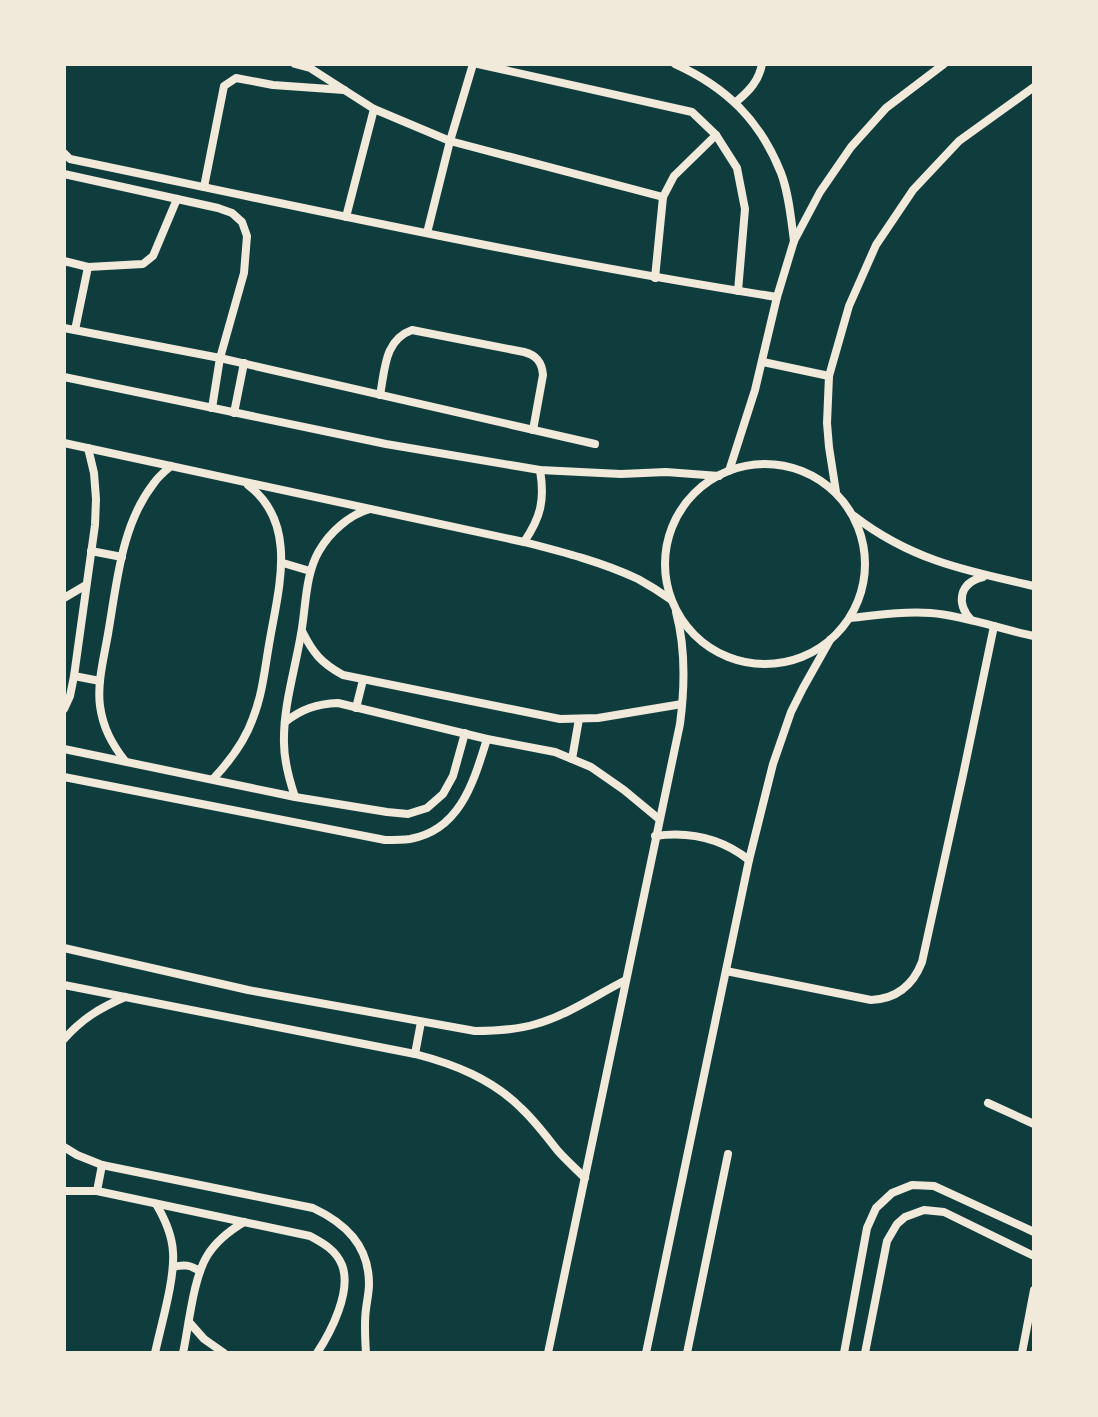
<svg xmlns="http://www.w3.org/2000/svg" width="1098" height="1417" font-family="Signika,sans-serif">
<rect width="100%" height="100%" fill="#0f3d3e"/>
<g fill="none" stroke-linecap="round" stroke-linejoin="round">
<g stroke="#f1e9da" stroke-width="8">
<path d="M295 64 310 68 374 109 346 217"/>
<path d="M478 64 692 112 716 135 737 168 745 209 738 291"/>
<path d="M675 64C726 87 760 120 781 173 789 194 791 219 794 241"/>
<path d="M736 102C749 91 759 81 762 64"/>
<path d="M374 109 450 141 663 197"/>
<path d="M64 153 70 159C305 208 540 260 777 297"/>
<path d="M64 174 218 208 232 213 242 222 247 236 244 273 220 358 212 408"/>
<path d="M204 187 224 86 236 78 273 85 344 90"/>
<path d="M427 233 450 141 473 64"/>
<path d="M64 261 88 267 143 264 153 256 177 199"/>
<path d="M655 278 663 197 674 176 716 135"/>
<path d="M64 328 220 358 595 444"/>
<path d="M75 330 88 267"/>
<path d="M763 362 829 376"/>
<path d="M64 377 386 444 540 470 621 474 666 472 719 476"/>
<path d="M380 395C385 370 384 340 412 330L524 352C536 355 542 362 543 375L533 430"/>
<path d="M234 413 244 363"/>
<path d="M64 443 524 542C563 552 602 562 638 579 649 585 660 592 670 599"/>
<circle cx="765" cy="564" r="100"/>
<path d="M729 471 755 390 777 297 794 241 820 192 851 147 886 108 944 64"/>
<path d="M836 492 829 447 827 423 829 376 849 306 876 245 913 190 959 141 1034 87"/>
<path d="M854 516C911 560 966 571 1034 586"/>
<path d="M524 542C541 517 545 500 540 470"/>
<path d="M91 551 122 557"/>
<path d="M283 563 310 571"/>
<path d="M64 598 86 585"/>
<path d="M850 618C877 615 904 611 931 613 966 616 1000 629 1034 636"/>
<path d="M971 620C956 603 959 583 983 577"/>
<path d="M302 631C313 653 321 663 343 675L560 719 598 718 682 704"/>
<path d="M74 676 100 681"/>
<path d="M356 708 363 680"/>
<path d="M64 709 70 696 74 676 95 525 96 499 94 473 88 448"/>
<path d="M285 722C302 709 316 704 338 703L487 739 555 752 591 767 624 790 659 819"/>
<path d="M64 749 295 797 387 812 408 814 427 808 443 794 453 776 465 733"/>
<path d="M572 759 579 719"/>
<path d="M125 761C112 744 103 728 100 706 97 683 104 657 108 634 117 583 121 525 154 483 158 477 165 471 171 466"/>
<path d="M64 777 385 840C393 840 402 840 410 839 461 830 474 780 487 739"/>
<path d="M213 779C230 761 245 741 253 718 263 693 265 666 270 639 279 587 298 523 248 485"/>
<path d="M295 797C289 779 284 762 284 743 283 707 295 670 301 634 306 607 305 575 319 551 330 532 349 515 370 509"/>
<path d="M655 836C690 831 721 838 749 860"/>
<path d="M64 948 248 990 475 1031C495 1031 516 1030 536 1024 568 1015 596 995 626 980"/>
<path d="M726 971 871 1000C896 999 913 985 922 962L963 775 994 626"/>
<path d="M64 985 415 1054C454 1064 492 1079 521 1108 535 1121 546 1136 558 1151 566 1160 576 1169 585 1178"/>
<path d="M64 1039C83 1018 100 1008 125 997"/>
<path d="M415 1054 421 1022"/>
<path d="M988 1103 1034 1124"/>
<path d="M64 1147 77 1155 102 1165 313 1208C345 1223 369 1245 369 1284 369 1292 367 1301 366 1309 364 1323 365 1338 366 1353"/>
<path d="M64 1191H97L310 1236C323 1243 336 1250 342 1265 352 1291 331 1332 317 1353"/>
<path d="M97 1191 102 1165"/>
<path d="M173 1267C184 1264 190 1265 200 1271"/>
<path d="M189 1322 204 1339 224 1353"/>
<path d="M155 1353C161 1325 175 1279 173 1252 172 1234 165 1219 156 1204"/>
<path d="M183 1353C189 1325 193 1279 207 1256 216 1241 229 1231 244 1222"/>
<path d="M548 1353 680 724C685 686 686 649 676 612"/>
<path d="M646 1353 749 860 773 764 791 712 803 688 830 640"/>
<path d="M687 1353 728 1154"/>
<path d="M844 1353 867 1228 876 1208 892 1193 912 1185 934 1186 1034 1232"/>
<path d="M865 1353 887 1241 897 1224 905 1217 924 1210 944 1212 1034 1256"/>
<path d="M1022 1353 1034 1290"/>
</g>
</g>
<rect width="1098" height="1417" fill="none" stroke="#f1e9da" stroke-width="132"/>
</svg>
